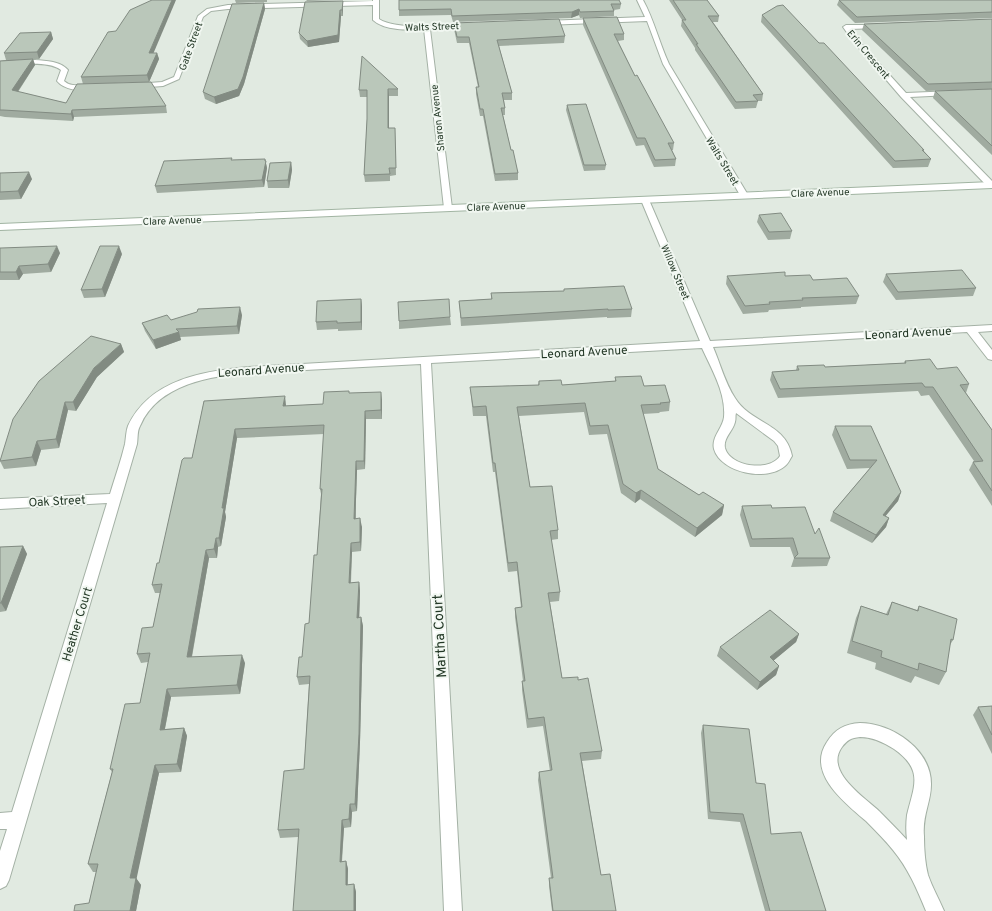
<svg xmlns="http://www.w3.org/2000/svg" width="992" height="911" font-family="Overpass,sans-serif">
<rect width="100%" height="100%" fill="#e1eae1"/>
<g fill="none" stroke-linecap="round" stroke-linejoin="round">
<g stroke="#a4b1a5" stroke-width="2">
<g id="street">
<path d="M373 0H379V19C397 31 449 25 471 23L474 25 471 27 430 29 452 208 451 210 448 211 444 208 424 29C409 30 385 31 373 20V5L228 9 211 11 203 17 179 79 163 86 136 88 133 86 136 84 162 82 174 77 198 16 207 9 228 5 373 1Z"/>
<path d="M637 0H643C654 20 659 42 669 64L748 195 747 197 744 198 740 195 663 64 647 21 545 25 542 23 545 21 645 17Z"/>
<path d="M846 25H881L882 26 879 28 850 29 857 39 906 93 954 91 955 93 951 95 910 97 992 181V187H988L901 97 853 41 843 27Z"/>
<path d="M35 60C47 61 60 61 68 70L64 81C74 90 87 81 96 87 86 94 64 90 57 81L61 70C48 60 16 65 0 66V62Z"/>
<path d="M645 197 649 200 710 341 992 325V331L978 332 992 350V360L988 359 967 332 713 347C720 363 725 383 735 398 751 424 786 423 792 456 790 459 788 464 785 466 767 482 721 473 714 449 711 437 723 428 724 417 726 393 712 370 702 348L431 363 462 911H444L421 364C382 366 343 368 305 370 254 373 164 369 140 426 137 431 138 438 137 444L9 880 6 886 0 889V851L7 829H0V813L12 812 107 503 0 509V499L110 494C115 477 121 461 125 444 126 438 126 431 128 426 150 379 204 371 249 367L700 341 641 200ZM736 413 774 441 778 446 780 456C770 472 730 467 725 448 723 438 733 431 735 422 736 419 735 416 736 413Z"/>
<path d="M860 723C892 723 932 750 931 785 931 802 922 816 924 836 924 848 925 863 928 875 932 887 939 899 944 911H926C917 889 908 868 893 850 885 840 875 830 866 821 845 803 806 773 827 742 835 729 845 724 860 723ZM860 737C873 737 883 742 894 749 924 770 914 786 907 815 906 823 906 832 907 840 898 830 888 820 879 811 864 797 824 771 842 747 847 740 851 738 860 737Z"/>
</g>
</g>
<g stroke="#a1b4a2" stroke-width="2">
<path id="secondary" d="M992 182V188L0 230V224Z"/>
</g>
<use href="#street" fill="#fff" fill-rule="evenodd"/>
<use href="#secondary" fill="#fff" fill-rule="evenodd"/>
</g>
<g fill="#a0aba0">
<path d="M235 0H267V2L236 3Z"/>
<path d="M306 0H344L307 1Z"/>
<path d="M399 0 621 4 620 9 614 10V16L580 18 579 15 571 18 453 22 451 15 399 16Z"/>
<path d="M669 0H707L719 16 718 22H713L763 94 762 101H758L756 108 735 109 695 50V48L681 26 682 20Z"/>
<path d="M839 0H992V18L855 23 837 5Z"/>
<path d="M264 3 265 9 244 84 239 96 216 104 205 99 203 92Z"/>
<path d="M343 7V16H341L339 42 308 47 300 39 299 33Z"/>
<path d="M762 15 819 43 924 150V151L931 159 928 167 893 168 761 22Z"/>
<path d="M583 18 624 34V40L618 41 635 76 674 143 673 150H672L676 159 675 166 654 167 644 145 636 146 583 25Z"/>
<path d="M992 19V155L933 98 935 91 987 89 926 91 862 30 864 24Z"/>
<path d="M454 23 565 36 564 43 499 46 512 93V100H504L505 108V115H503L511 150 518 173V180L495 181 483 116H480L476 94V87H478L469 43H457L454 29Z"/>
<path d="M51 32 53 39 39 59H33L35 65 18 92 66 103 166 106 167 113 74 117 73 121 5 117 0 116V61L6 60 4 53Z"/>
<path d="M154 53H157L159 59 149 82 83 84 81 77Z"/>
<path d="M398 89V96H389V128H395L396 175 390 176V181L365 182 364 175 367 119V97H360L359 90Z"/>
<path d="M567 105 606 165 605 170 584 171 566 110Z"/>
<path d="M265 159 267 168 264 187 157 193 155 186 232 160Z"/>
<path d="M291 162 292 170 289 188H268L267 181Z"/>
<path d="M0 173 32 179 21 199 0 200Z"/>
<path d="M759 215 792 231 790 239 768 240 757 222Z"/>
<path d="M0 248 60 253 51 272 23 274 19 280H0Z"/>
<path d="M122 254 105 297 84 298 81 290Z"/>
<path d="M886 274 976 288 973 296 896 300 883 282Z"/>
<path d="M727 276H785L813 280 859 296 856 304 801 307V308L769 310 768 312 743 314 726 284Z"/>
<path d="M564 289 632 309 631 317 607 318V317L461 326 459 301 491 299V293L564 291Z"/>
<path d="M361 299 362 307V330L338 331V329L317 330 316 322Z"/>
<path d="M242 315 239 334 180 337 181 340 156 349 145 331 142 323 171 320Z"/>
<path d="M450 317 451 325 399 329V321Z"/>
<path d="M121 344 124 352 97 377 76 411 68 410 59 448 41 450 36 466 4 469 0 461Z"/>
<path d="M905 361 937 369 969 384 966 393 992 430V506L969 470 973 462 974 461 929 395 921 396 918 391 778 398 770 380 772 372 796 370 797 366 825 367 904 363Z"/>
<path d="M615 377 644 386 670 402 669 411 660 412 659 413 643 414 658 469 699 495 724 505 722 515 695 537 640 499 635 503 621 493 607 434 589 435 584 412 519 416 530 487 558 530V539L551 540 560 592 559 601 550 602 562 678 578 680 602 751 601 759 582 761 601 875 616 911H552L549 886V878H551L538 780 539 772 550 771 543 726 527 728 522 690V681H523L515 617V608L521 607 517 571 508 572 495 472H493L486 416H473L471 396 470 387 538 385 539 381 562 385 615 381Z"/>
<path d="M349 391V393L382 400V419H366L365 469 357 470 356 500V519L362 527 361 551 352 552 351 583 359 582 360 591 359 617H361L363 626 360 742 357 811 352 812 351 827 344 828 342 862 346 861 348 869V885L354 884 356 892V911L298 837 280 838 278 830 304 769 309 684 299 685 297 677 302 657 309 623 317 555 321 494 320 489 324 434 237 438 225 512 226 517 221 546 218 547 217 558H209L192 657 245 663 240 694 171 697 165 729 184 728 187 736 181 772 159 773 136 878 141 885 136 911H74L89 903 96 872H93L88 864 112 772 110 769 140 703 148 662 141 663 137 654 153 627 160 593H155L152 585 192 458 204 401 286 405V406L323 404Z"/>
<path d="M835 426H871L901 492 898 501 885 516 889 518 886 527 872 543 830 521 833 512 870 468 847 469 832 435Z"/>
<path d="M742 506 772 508 815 534 830 558 827 566 791 567 794 558 790 547H750L740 515Z"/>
<path d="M23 546 27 554 6 611 0 612V547Z"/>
<path d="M892 602 917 610 919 606 953 640 950 645 946 672 939 685 915 676 911 683 875 669 876 663 847 653 856 618 861 606 886 614Z"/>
<path d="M799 634 796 642 773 661 779 666 776 675 757 690 717 656 720 647Z"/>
<path d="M992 706V754L973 715 978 707Z"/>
<path d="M703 725 756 783 771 834 826 911H765L740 822 708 819 701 733Z"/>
</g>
<g fill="#828b82">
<path d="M172 0H176L151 59 149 53Z"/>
<path d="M343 1V16L342 10Z"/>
<path d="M264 3 265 9 244 84 239 96 216 104 214 97Z"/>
<path d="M579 9V15L571 18 572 12Z"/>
<path d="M340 10 341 16 339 42 308 47 307 41Z"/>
<path d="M51 32 53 39 39 59 37 52Z"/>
<path d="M157 53 159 59 149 82 147 75Z"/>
<path d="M33 59 35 65 14 97 12 90Z"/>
<path d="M388 89 389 96V136L388 128Z"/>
<path d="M72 110 74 117 73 121 71 114Z"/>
<path d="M265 159 267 168 264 187 262 180Z"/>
<path d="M291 162 292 170 289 188 288 180Z"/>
<path d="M29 172 32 179 21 199 18 191Z"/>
<path d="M57 246 60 253 51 272 48 264Z"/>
<path d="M119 246 122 254 105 297 102 289Z"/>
<path d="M19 266 23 274 19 280 16 272Z"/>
<path d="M361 299 362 307V330L361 322Z"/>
<path d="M240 307 242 315 239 334 237 326Z"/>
<path d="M179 332 181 340 156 349 153 340Z"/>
<path d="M121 344 124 352 97 377 76 411 73 402 94 368Z"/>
<path d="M381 392 382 400V419L381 410Z"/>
<path d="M285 396 286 405 285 415 283 406Z"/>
<path d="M65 402 68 410 59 448 56 439Z"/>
<path d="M365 411 366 419 365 469 364 461Z"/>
<path d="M235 429 237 438 225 512 226 517 221 546 219 538 222 508Z"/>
<path d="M37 441 41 450 36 466 32 457Z"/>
<path d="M356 461 357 470 355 527 354 519Z"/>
<path d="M641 490 640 499 635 503 636 493Z"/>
<path d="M901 492 898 501 879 524 883 515Z"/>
<path d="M724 505 722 515 695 537 697 528Z"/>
<path d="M360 518 362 527 361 551 360 542Z"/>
<path d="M889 518 886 527 872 543 876 535Z"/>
<path d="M216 538 218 547 217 558 214 549Z"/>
<path d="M351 543 352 552 350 591 349 583Z"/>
<path d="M23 546 27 554 6 611 1 603Z"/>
<path d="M206 550 209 558 190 666 187 657Z"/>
<path d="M359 582 360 591 359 626 357 618Z"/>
<path d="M361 617 363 626 360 742 357 811 355 804Z"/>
<path d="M799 634 796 642 767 666 770 657Z"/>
<path d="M242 655 245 663 240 694 237 685Z"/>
<path d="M779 666 776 675 757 690 760 682Z"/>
<path d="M167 689 171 697 163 738 160 730Z"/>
<path d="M184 728 187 736 181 772 177 764Z"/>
<path d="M155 765 159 773 135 886 130 878Z"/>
<path d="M350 804 352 812 351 827 349 819Z"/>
<path d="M342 820 344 828 341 869 340 862Z"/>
<path d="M346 861 348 869 347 893 346 885Z"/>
<path d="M136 878 141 885 136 911H130Z"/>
<path d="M354 884 356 892V911H354Z"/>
</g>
<g fill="#bac7ba" stroke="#828b82">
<path d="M152 0H172L149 53H157L147 75 81 77 108 32 116 31 130 10Z"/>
<path d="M399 0H619L621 4H611L614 11 580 12 579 9 572 12 452 16 451 9 399 10Z"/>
<path d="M673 0H707L719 16H708L763 94 753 95 758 101 736 102 696 44H698L682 20H686Z"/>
<path d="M839 0H992V12L857 17Z"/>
<path d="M343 1 342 10H340L338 35 307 41 299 33 305 2Z"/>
<path d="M264 3 243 77 238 89 214 97 203 92 232 4Z"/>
<path d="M783 5 819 43H824L924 150H922L931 159 895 161 762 15 777 6Z"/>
<path d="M617 17 624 34H614L635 76 637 75 674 143H668L676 159 655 160 645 138H637L583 18Z"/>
<path d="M559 19 565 36 497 40 512 93H502L505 108H501L511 150H513L518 173 495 174 483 109H480L476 87H479L469 37H457L454 23Z"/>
<path d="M992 19V82L928 84 864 24Z"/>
<path d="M51 32 37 52 4 53 20 33Z"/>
<path d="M362 56 398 89H388V128H395L396 168H389L390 174 364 175 367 119V90H359Z"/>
<path d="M33 59 12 90 66 103 77 84 151 82 166 106 72 110 71 114 3 110H0V61Z"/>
<path d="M992 89V146L935 91Z"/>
<path d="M586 104 606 165H584L567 105Z"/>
<path d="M232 158 231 160 265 159V161H266L262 180 155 186 164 161Z"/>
<path d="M291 162 288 180 267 181 270 163Z"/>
<path d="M29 172 18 191 0 192V173Z"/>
<path d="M781 213 792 231 769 232 759 215Z"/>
<path d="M57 246 48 264 19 266 16 272H0V248H1Z"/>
<path d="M100 246H119L102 289 81 290Z"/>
<path d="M962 270 976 288 898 292 886 274Z"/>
<path d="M785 272V276L810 275 813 280 847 278 859 296 802 298 803 300 769 302 770 304 745 306 727 276Z"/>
<path d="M624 286 632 309 608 310V309L461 318 459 301 492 299 491 293 564 291V289Z"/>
<path d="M361 299V322L337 323V321L316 322 317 301Z"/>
<path d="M449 299 450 317 399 321 398 302Z"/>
<path d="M240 307 237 326 176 329 179 332 153 340 142 323 167 315 171 320 197 312 198 309Z"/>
<path d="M91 336 121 344 94 368 73 402H65L56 439 37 441 32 457 0 461 13 419 39 381Z"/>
<path d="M930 359 937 369 957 367 969 384 960 385 992 430V491L973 462 983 461 933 387H925L922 383 780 389 772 372 799 370 797 366 824 365 825 367 906 363 905 361Z"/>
<path d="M641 376 644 386 665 385 670 402 660 403 661 404 641 405 658 469 699 495 703 492 724 505 697 528 641 490 636 493 623 484 608 425 590 426 585 403 517 407 530 487 552 486 558 530 550 531 560 592 548 593 562 678 578 677V680L588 678 602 751 580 753 601 875 610 874 616 911H553L549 878H553L539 772 552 770 544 717 528 719 522 681H525L515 608 522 607 517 562 508 563 495 463H493L486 406 473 407 470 387 539 385V381L561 380 562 385 616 381 615 377Z"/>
<path d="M349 391V393L381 392V410L365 411 364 461H356L355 492 354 519 360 518V542L351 543 349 583 359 582 357 618 361 617 359 734 355 804H350L349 819 342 820 340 862 346 861V885L354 884V911H293L299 829 278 830 284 771 304 769 310 676 297 677 299 657H302L305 624 309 623 314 555H317L322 489H320L324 425 235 429 222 508H224L219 538H216L214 549 206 550 187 657 242 655 237 685 167 689 160 730 184 728 177 764 155 765 130 878H136L130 911H74L75 905 89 903 98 864H88L113 769H110L125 704 140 703 150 653 137 654 142 628 153 627 162 584 152 585 157 563H159L182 460 184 458H192L204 401 285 396 283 406 323 404 324 392Z"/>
<path d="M835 426H871L901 492 883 515 889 518 876 535 833 512 877 460H850Z"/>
<path d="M771 505 772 508 805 507 815 534 819 528 830 558H794L798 554 793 538 752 539 742 506Z"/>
<path d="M23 546 1 603H0V547Z"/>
<path d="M892 602 918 611 919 606 957 619 953 640 951 639 946 672 919 663 918 670 881 657 882 651 852 641 861 606 888 615Z"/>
<path d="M770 610 799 634 770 657 779 666 760 682 720 647Z"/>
<path d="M992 706V735L978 707Z"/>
<path d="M703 725 749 729 756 783 765 784 771 834 801 832 826 911H770L743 814 710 812Z"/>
</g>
<g text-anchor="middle" stroke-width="4" stroke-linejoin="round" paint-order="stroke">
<g font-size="10" fill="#233826" stroke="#f1f7f1">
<text transform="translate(432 26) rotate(-2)" y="4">Walts Street</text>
<text transform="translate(190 46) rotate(-70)" y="4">Gate Street</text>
<text transform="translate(869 54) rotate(50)" y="4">Erin Crescent</text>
<text transform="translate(437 118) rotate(-96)" y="4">Sharon Avenue</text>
<text transform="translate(723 161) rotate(59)" y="4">Walts Street</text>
<text transform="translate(820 192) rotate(-2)" y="4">Clare Avenue</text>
<text transform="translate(496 206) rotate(-2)" y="4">Clare Avenue</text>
<text transform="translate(172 220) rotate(-2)" y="4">Clare Avenue</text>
<text transform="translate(676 272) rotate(67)" y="4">Willow Street</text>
</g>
<g font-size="12" fill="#233826" stroke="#f1f7f1">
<text transform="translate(908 333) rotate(-3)" y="4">Leonard Avenue</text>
<text transform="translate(584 352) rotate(-3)" y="4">Leonard Avenue</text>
<text transform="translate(261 370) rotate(-4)" y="4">Leonard Avenue</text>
<text transform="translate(57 501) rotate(-3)" y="4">Oak Street</text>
<text transform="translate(77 624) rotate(-73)" y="4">Heather Court</text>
</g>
<g font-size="14" fill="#233826" stroke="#f1f7f1">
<text transform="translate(439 636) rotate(-93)" y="5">Martha Court</text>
</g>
</g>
</svg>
